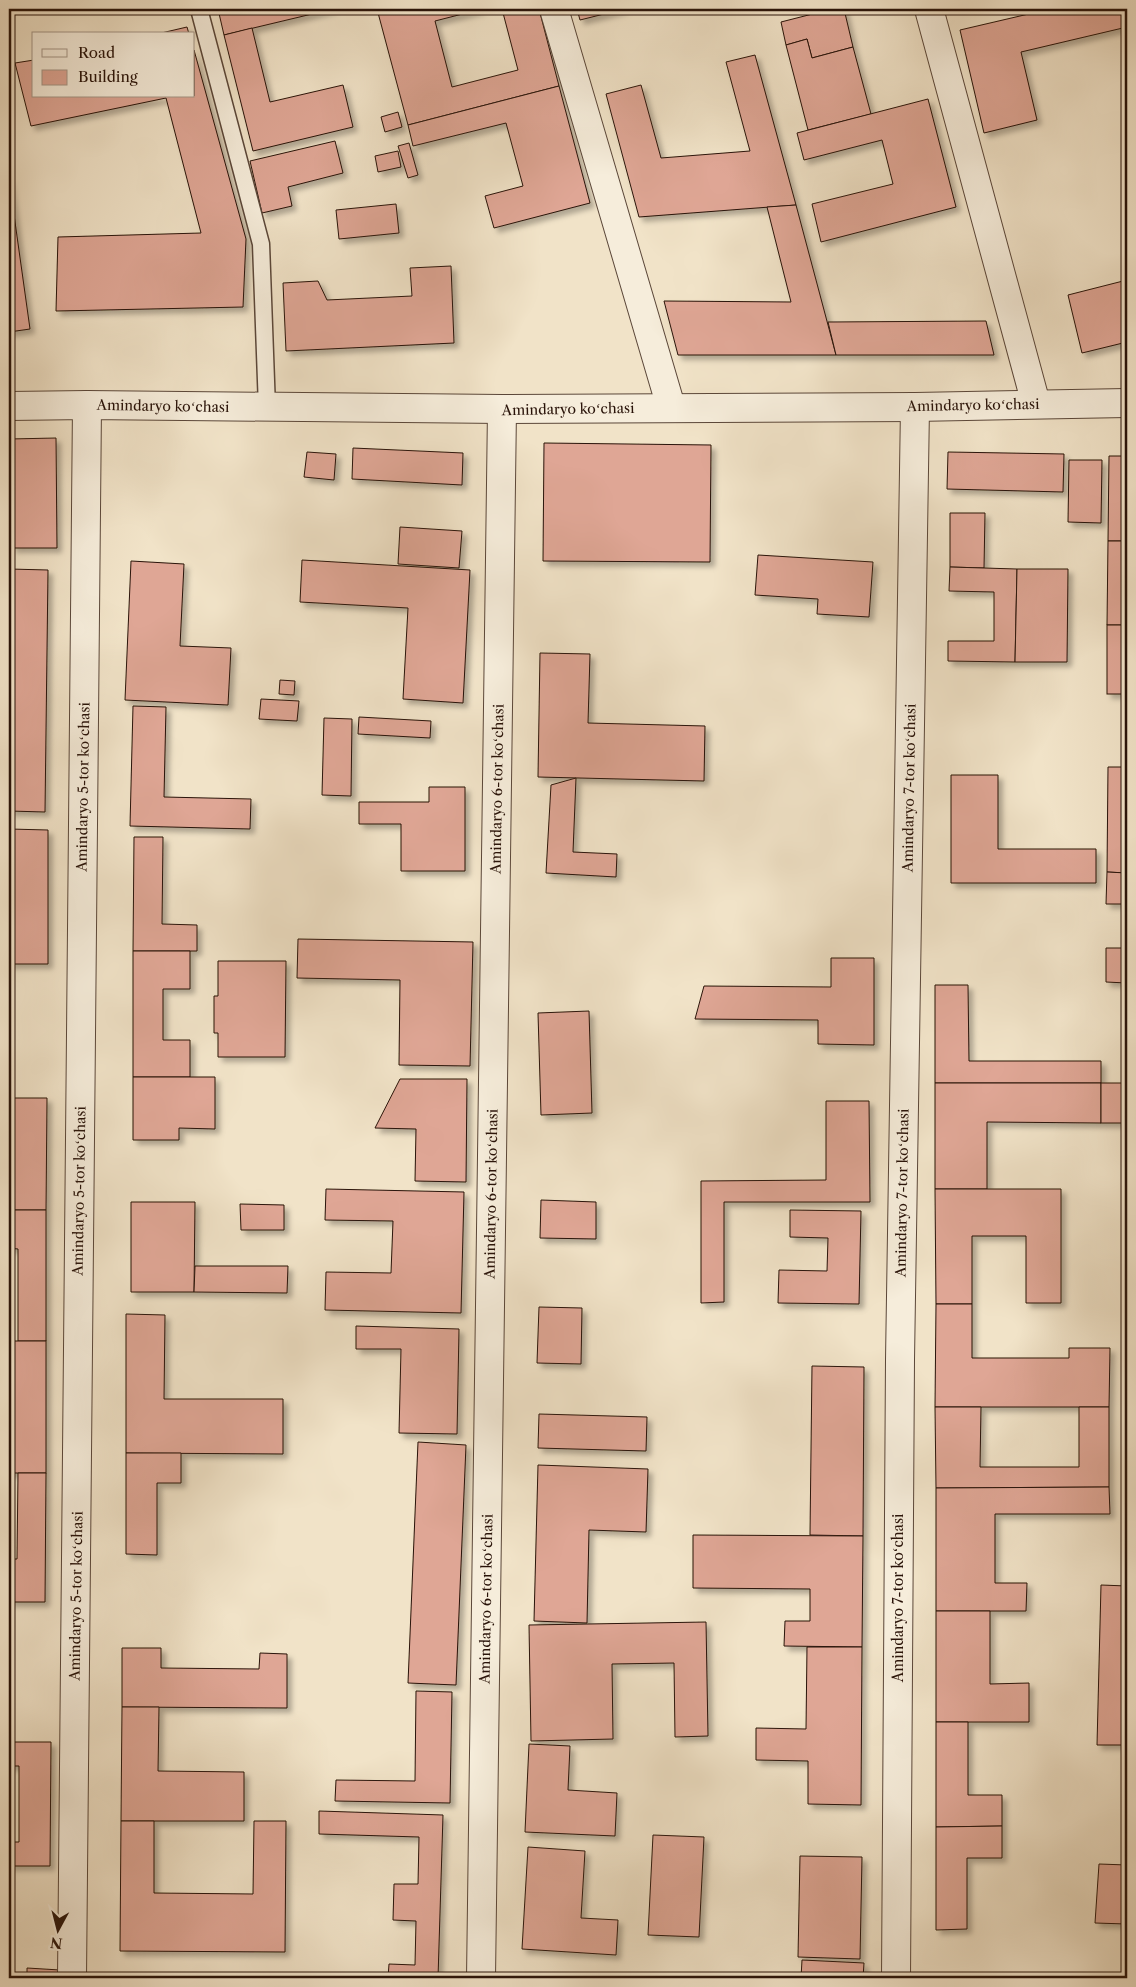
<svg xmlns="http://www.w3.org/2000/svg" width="1136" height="1987" font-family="'Libre Caslon Text',serif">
<defs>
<filter id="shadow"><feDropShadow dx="4.5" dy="4.5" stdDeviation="2.5" flood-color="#0004"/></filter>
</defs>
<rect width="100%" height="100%" fill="#f1e3c8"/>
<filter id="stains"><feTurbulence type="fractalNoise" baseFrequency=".004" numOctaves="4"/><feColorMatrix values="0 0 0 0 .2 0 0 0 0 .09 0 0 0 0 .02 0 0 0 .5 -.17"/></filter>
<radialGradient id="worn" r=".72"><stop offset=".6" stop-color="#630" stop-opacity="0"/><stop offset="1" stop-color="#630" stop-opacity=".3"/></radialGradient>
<g fill="#dfa695" stroke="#291309" filter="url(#shadow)">
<path d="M218 9H333L224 35Z"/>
<path d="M377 9H482L435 21 452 87 518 70 502 9H539L559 86 408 125Z"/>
<path d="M577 9H624L580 20Z"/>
<path d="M832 9H844L853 47 812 58 807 39 786 45 781 22Z"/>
<path d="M1050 9H1127V27L1021 52 1037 120 984 133 960 30Z"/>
<path d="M187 27 189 34H157Z"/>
<path d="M252 28 270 102 343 85 353 127 253 151 224 35Z"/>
<path d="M807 39 812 58 853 47 871 114 808 130 786 45Z"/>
<path d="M194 50 246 239 243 307 56 311 58 237 201 233 166 98 31 126 15 63 34 60V96H194Z"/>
<path d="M755 55 796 205 639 217 606 94 641 85 661 158 750 151 726 62Z"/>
<path d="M559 86 590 203 494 228 485 196 523 186 506 123 413 146 408 125Z"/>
<path d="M928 99 956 207 821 242 812 204 893 184 882 140 804 160 797 133Z"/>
<path d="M398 112 402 127 385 132 381 117Z"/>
<path d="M335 141 343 173 288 187 292 206 262 213 250 161Z"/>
<path d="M409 143 418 175 408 178 398 146Z"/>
<path d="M398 151 401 167 378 172 375 156Z"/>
<path d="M9 179 30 329 9 332Z"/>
<path d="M396 204 399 233 339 239 336 210Z"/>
<path d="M796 205 836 355H678L664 301 791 302 767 207Z"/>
<path d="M451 266 454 343 286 351 283 283 318 281 327 300 412 296 410 268Z"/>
<path d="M1127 280V342L1082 353 1068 295Z"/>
<path d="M986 321 994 355H836L828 322Z"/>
<path d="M56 438 57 548H12L9 439Z"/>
<path d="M544 443 711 445 710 562 543 561Z"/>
<path d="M353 448 463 453 462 485 352 479Z"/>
<path d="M307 452 336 454 334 480 304 477Z"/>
<path d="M948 452 1064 454 1063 492 947 489Z"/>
<path d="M1109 456H1127V541H1108Z"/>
<path d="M1069 460H1102L1101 523 1068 522Z"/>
<path d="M950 513H985L984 568 950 567Z"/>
<path d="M400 527 462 531 459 568 398 564Z"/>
<path d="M1108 541H1127V625H1107Z"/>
<path d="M758 555 873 562 869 617 817 614 818 599 755 595Z"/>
<path d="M302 560 470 570 463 703 403 699 408 608 300 602Z"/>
<path d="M131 561 184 564 180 646 231 648 228 705 125 700Z"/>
<path d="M950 567 1017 569 1015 662 948 661V641H994V592L949 591Z"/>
<path d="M9 569 48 570 45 812 9 811Z"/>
<path d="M1017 569H1068L1067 662H1015Z"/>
<rect x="1107" y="625" width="20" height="69"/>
<path d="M540 653 590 654 588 723 705 726 704 781 538 777Z"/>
<path d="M280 680 295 681 294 695 279 694Z"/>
<path d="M261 699 299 701 297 721 259 719Z"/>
<path d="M133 706 166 707 164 797 251 799 250 829 130 826Z"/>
<path d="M359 717 431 721 430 738 358 734Z"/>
<path d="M324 718 352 719 351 796 322 795Z"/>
<path d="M1108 767H1127V873L1107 872Z"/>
<path d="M951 775H998V849H1096V883H951Z"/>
<path d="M576 778 573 852 617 854 616 877 546 873 551 785Z"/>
<path d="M429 787H465V871H401V824H359V802H429Z"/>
<path d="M9 829 48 830V964H9Z"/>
<path d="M134 837H163L162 924 197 925V951H133Z"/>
<path d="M1107 872 1127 873V904H1106Z"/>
<path d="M298 939 473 942 470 1066 399 1065 400 980 297 978Z"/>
<path d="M1106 948H1127V983L1106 982Z"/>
<path d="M133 951H190V989H163V1040H190V1077H133Z"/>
<path d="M831 958H874V1045L818 1044V1020L695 1019 704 986 831 987Z"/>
<path d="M218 961H286L285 1057H218V1033H214V996H218Z"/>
<path d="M935 985H968L969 1061H1101V1083H935Z"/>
<path d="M589 1011 592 1113 541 1115 538 1013Z"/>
<path d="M133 1077H215V1129L179 1128V1140H133Z"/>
<path d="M400 1079H467L466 1182 415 1181 416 1129 375 1128Z"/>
<path d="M935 1083H1101V1123L987 1122V1189H935Z"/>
<rect x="1101" y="1083" width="26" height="40"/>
<path d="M9 1098H47L46 1210H9Z"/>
<path d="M826 1101H869L870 1202H724V1302L701 1303V1181L826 1180Z"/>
<path d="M326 1189 464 1192 461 1313 325 1310 326 1272 391 1273 393 1221 325 1220Z"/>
<path d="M935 1189H1061V1303H1026V1236H972V1304H936Z"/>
<path d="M541 1200 596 1202V1239L540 1238Z"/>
<path d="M131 1202H195L194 1292H131Z"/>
<path d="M240 1204 284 1205V1230H241Z"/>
<path d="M9 1210H46V1341H18V1249L9 1248Z"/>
<path d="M790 1210 861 1211 859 1304 778 1303 779 1270 827 1271 828 1238 790 1237Z"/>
<path d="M195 1266H288L287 1293 194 1292Z"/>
<path d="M936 1304H972V1358H1069V1348H1110L1109 1407H935Z"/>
<path d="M539 1307 582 1308 581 1364 537 1363Z"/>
<path d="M126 1314 165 1315 164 1399H283V1454L126 1453Z"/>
<path d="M356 1326 459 1329 457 1434 399 1433 401 1349H356Z"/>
<rect x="9" y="1341" width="37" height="132"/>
<path d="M812 1366 864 1367 863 1536 810 1535Z"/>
<path d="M935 1407H981L980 1467H1079V1407H1109V1487L936 1488Z"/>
<path d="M539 1414 647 1417 646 1451 538 1448Z"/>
<path d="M418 1442 466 1445 456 1685 408 1683Z"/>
<path d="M126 1453H181V1483H157V1555L126 1554Z"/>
<path d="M538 1465 648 1469 646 1532 589 1530 587 1623 534 1621Z"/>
<path d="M18 1473H46L45 1602H9V1559H17Z"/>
<path d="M1109 1487 1110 1514H995V1583H1027L1026 1611H936V1488Z"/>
<path d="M693 1535 863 1536 862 1647 784 1646 785 1621H810V1589L693 1588Z"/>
<path d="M1101 1585 1127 1586V1745H1097Z"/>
<path d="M936 1611H990V1684L1029 1683V1722H936Z"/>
<path d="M706 1622 708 1736 675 1737 674 1663 612 1664 613 1739 531 1741 529 1625Z"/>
<path d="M807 1647H862L861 1805 808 1804V1761L756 1760V1728L806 1729Z"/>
<path d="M122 1648H161V1668L259 1669 260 1653 287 1654V1708L122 1707Z"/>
<path d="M416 1691 452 1692 450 1803 335 1801 336 1780 415 1781Z"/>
<path d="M122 1707H159L158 1771 244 1772V1821H121Z"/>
<path d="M936 1722H968V1795H1002V1826L936 1827Z"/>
<path d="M9 1742H51L50 1866H9V1842H19V1766H9Z"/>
<path d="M529 1744 570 1746 568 1790 617 1793 615 1836 525 1832Z"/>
<path d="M319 1811 443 1815 438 1978H388L389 1964 415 1965 416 1921 393 1920 394 1884H418L419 1837 319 1834Z"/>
<path d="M121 1821H154V1893L253 1894 254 1821H286L285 1952 120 1951Z"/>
<path d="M1002 1826V1858H967V1929L936 1930V1827Z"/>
<path d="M653 1835 704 1837 699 1937 648 1935Z"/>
<path d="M528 1847 585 1851 581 1918 618 1920 616 1955 522 1949Z"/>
<path d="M800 1856 862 1857 860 1959 798 1957Z"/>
<path d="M1099 1864 1127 1865V1924L1095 1923Z"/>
<path d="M802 1960 864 1963 863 1978H801Z"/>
<path d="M27 1968 60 1970 59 1978H27Z"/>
</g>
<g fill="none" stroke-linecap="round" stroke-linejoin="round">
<g stroke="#5b4739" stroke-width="19">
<path id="lane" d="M199 9 261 244 267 408"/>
</g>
<g stroke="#5b4739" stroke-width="30">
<g id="street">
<path d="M554 9 671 407"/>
<path d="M929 9 1036 404"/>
<path d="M9 406 87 405 502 409 915 407 1127 403"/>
<path d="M72 1978 87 405"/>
<path d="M481 1978 502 409"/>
<path d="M896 1978 900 1360 915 407"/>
</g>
</g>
<use href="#lane" stroke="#f6eddb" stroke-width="16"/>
<use href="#street" stroke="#f6eddb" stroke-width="28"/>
</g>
<g text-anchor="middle" stroke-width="5" stroke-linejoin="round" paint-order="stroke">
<g font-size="14" fill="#291309" stroke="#f6eddb">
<text transform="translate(973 405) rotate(-1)" y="5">Amindaryo koʻchasi</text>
<text transform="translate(163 406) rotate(1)" y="5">Amindaryo koʻchasi</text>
<text transform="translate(568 409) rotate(-1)" y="5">Amindaryo koʻchasi</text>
<text transform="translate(83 787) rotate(-89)" y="5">Amindaryo 5-tor koʻchasi</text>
<text transform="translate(909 788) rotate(-89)" y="5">Amindaryo 7-tor koʻchasi</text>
<text transform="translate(497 789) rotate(-89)" y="5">Amindaryo 6-tor koʻchasi</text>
<text transform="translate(79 1191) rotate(-89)" y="5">Amindaryo 5-tor koʻchasi</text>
<text transform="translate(902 1193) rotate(-89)" y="5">Amindaryo 7-tor koʻchasi</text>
<text transform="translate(491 1194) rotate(-89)" y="5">Amindaryo 6-tor koʻchasi</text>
<text transform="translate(76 1596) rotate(-89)" y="5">Amindaryo 5-tor koʻchasi</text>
<text transform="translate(898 1598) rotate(-90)" y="5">Amindaryo 7-tor koʻchasi</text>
<text transform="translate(486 1599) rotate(-89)" y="5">Amindaryo 6-tor koʻchasi</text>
</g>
</g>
<rect width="1136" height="1987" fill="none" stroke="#f1e3c8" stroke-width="30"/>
<rect x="10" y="10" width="1116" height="1967" fill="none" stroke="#291309" stroke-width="2.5"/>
<rect x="15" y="15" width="1106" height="1957" fill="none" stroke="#291309"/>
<rect x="32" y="32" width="162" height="65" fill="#f6eddb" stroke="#a49687"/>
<rect x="42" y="49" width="25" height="8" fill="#f6eddb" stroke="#a49687"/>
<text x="78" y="58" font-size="15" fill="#291309">Road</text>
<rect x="42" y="70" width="25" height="15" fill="#dfa695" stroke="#a49687"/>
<text x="78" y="82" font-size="15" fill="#291309">Building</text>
<g transform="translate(58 1930) rotate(187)" stroke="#f6eddb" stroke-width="4" paint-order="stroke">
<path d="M0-4L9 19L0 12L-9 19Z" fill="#291309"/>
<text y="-8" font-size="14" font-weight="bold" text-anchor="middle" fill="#291309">N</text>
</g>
<rect width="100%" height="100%" filter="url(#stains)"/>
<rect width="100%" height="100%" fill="url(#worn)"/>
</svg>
